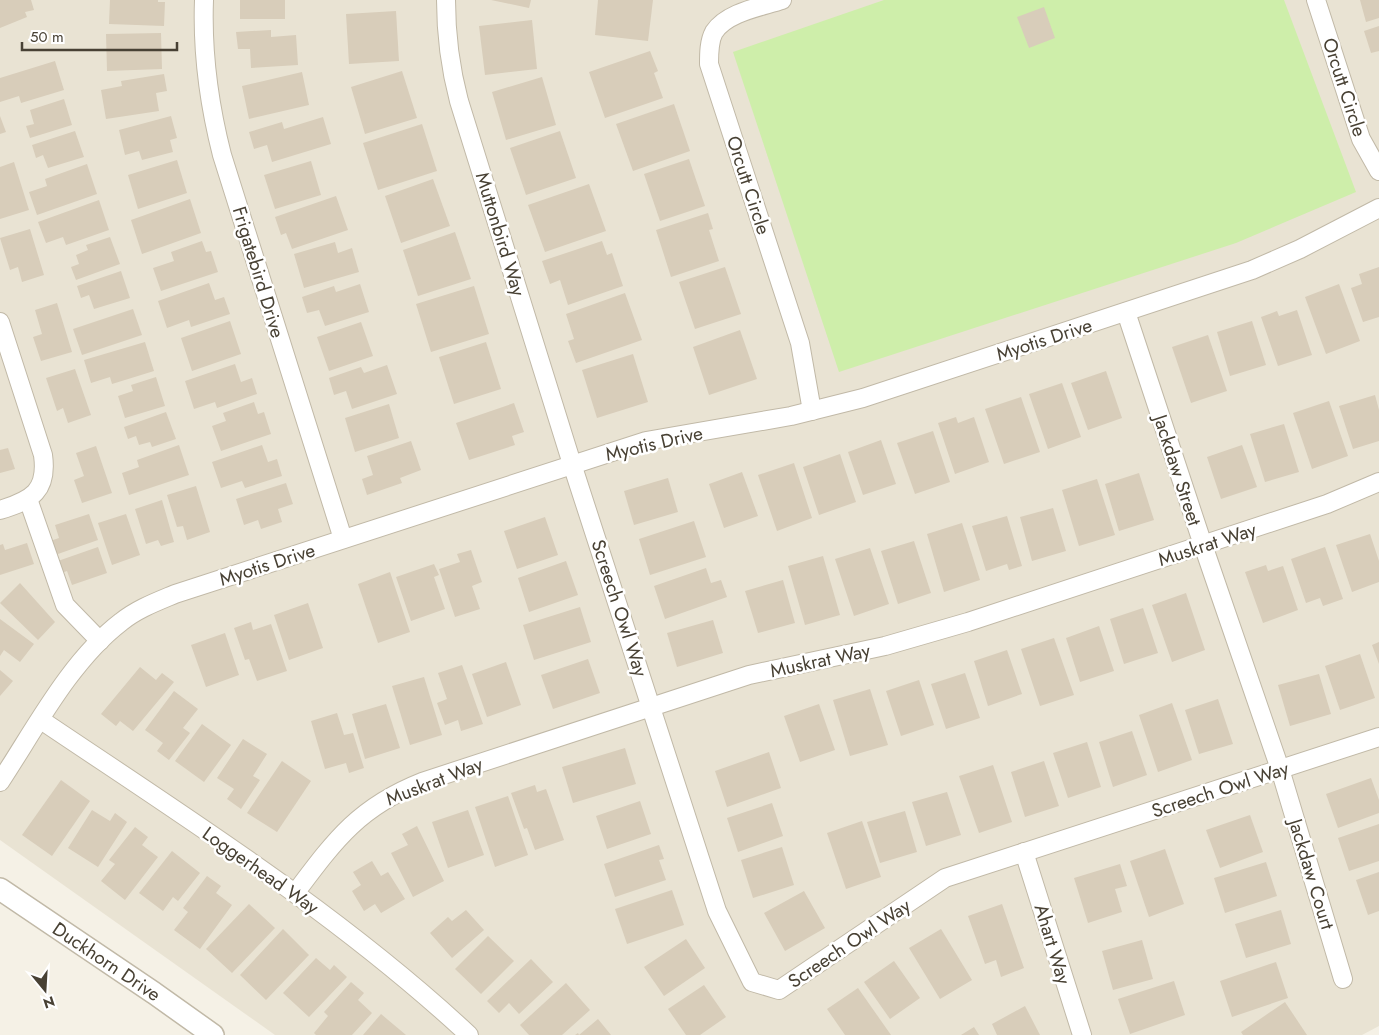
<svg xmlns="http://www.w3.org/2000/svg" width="1379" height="1035" font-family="Jost,sans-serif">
<rect width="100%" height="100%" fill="#f5f1e6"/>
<path fill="#e9e3d3" d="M0 0H1379V1026L1362 1035H275L0 840Z"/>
<path fill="#ceeeaa" d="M884 0H1284L1356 192 1236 243 839 372 733 52Z"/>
<g fill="#d8cdba">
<path d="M0 0H31L34 10 25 12 27 17 0 28Z"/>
<path d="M110 0H158V2H165L164 26 109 24Z"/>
<rect x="240" y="0" width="45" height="19"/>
<path d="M491 0H531L529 8Z"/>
<path d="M598 0H653L648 41 595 35Z"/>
<path d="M1360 0H1379V18L1366 22Z"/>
<path d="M1044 7 1055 38 1029 48 1017 17Z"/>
<path d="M396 11 399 61 349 64 346 14Z"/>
<path d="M532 20 537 69 485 75 479 26Z"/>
<path d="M1379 26V51L1371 53 1364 31Z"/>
<path d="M271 30V37L296 35 298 65 251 68 250 49H238L236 32Z"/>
<path d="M161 33 162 69 107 71 106 34Z"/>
<path d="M650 51 658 71 654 73 663 98 605 118 589 72Z"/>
<path d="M55 61 64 90 21 103 19 96 0 102V78Z"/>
<path d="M402 71 417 118 365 134 351 87Z"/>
<path d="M302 72 309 105 249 119 242 86Z"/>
<path d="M164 74 167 91 156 93 159 111 106 119 101 90 122 86 121 81Z"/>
<path d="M542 77 556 125 506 140 492 92Z"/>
<path d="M64 99 72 125 30 138 26 126 34 124 30 110Z"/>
<path d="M674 104 690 151 633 171 616 124Z"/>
<path d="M0 116 6 132 0 134Z"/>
<path d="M171 116 177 138 170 140 173 152 142 160 139 151 125 155 119 130Z"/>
<path d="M323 117 331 144 272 162 267 145 254 149 249 132 282 122 284 129Z"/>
<path d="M422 124 437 171 378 190 363 143Z"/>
<path d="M75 131 84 157 48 168 43 155 36 158 32 145Z"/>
<path d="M560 131 576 178 526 195 510 148Z"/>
<path d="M689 159 705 206 660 221 644 174Z"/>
<path d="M177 160 187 193 138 209 128 175Z"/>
<path d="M311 161 321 195 275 209 264 175Z"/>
<path d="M14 162 29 210 0 219V167Z"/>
<path d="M87 164 97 194 37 215 29 192 47 186 45 179Z"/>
<path d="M433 179 450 226 401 243 385 196Z"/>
<path d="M589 184 606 231 545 252 528 205Z"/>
<path d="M336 196 348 230 292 249 286 233 281 235 275 217Z"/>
<path d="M190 199 201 233 142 254 131 220Z"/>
<path d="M99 200 109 230 66 245 63 237 46 243 38 222Z"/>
<path d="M708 213 713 229 709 230 719 261 671 277 656 230Z"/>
<path d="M30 229 44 275 22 282 18 267 10 270 0 238Z"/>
<path d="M455 232 471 279 418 296 403 250Z"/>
<path d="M110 237 120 264 76 280 71 267 79 264 76 255 88 250 86 245Z"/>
<path d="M202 241 206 252 211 251 218 272 161 291 153 268 174 261 171 252Z"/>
<path d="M602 241 607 255 612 253 623 286 568 305 560 280 550 284 542 261Z"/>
<path d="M335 242 338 253 352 248 359 272 304 288 294 254Z"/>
<path d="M725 267 741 314 695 329 679 282Z"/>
<path d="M1379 267V317L1363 322 1351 288 1362 284 1359 274Z"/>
<path d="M121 271 130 298 94 309 89 295 81 298 77 286Z"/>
<path d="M209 283 215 300 224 297 230 314 191 327 189 320 167 328 158 301Z"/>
<path d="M360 284 369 312 325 326 319 310 307 313 302 297 334 286 336 292Z"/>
<path d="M1339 284 1360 341 1326 354 1305 297Z"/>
<path d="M474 286 489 334 431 352 416 304Z"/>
<path d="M625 293 642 340 576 363 568 341 574 339 566 314Z"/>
<path d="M57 303 72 352 41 361 33 337 42 334 35 310Z"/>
<path d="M133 309 142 335 82 355 73 329Z"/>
<path d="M1297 310 1312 355 1278 366 1261 317 1277 311 1279 316Z"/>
<path d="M230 321 241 354 192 371 181 338Z"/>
<path d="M1252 321 1266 365 1230 376 1217 332Z"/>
<path d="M361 322 373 356 329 371 317 337Z"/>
<path d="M740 330 757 379 709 395 693 347Z"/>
<path d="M1208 335 1227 391 1191 403 1172 347Z"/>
<path d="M145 342 154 371 112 384 110 377 91 383 84 360Z"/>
<path d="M486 342 501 389 454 404 439 357Z"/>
<path d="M633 354 648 402 597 418 582 370Z"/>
<path d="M235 364 241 382 252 378 257 394 217 408 215 402 194 409 185 381Z"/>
<path d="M387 365 397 394 352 409 346 391 334 395 329 378 361 367 364 373Z"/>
<path d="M75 369 91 415 68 423 63 408 57 411 46 378Z"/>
<path d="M1106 371 1122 418 1088 430 1071 383Z"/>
<path d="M156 377 165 406 125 418 118 396 133 391 131 385Z"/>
<path d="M1062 383 1081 437 1048 449 1029 394Z"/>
<path d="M1375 395 1379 410V441L1353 449 1339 406Z"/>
<path d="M1021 397 1040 452 1004 464 985 409Z"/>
<path d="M1329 401 1348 456 1312 469 1293 413Z"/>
<path d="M254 402 258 414 264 412 271 434 221 451 212 426 226 421 223 413Z"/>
<path d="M514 403 524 432 512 436 515 445 469 460 456 423Z"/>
<path d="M389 404 399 438 355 452 345 418Z"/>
<path d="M166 412 176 439 152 447 150 442 139 445 136 436 128 439 124 427Z"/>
<path d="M956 417 958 423 974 417 989 462 955 474 938 423Z"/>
<path d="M1284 424 1299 472 1265 482 1250 434Z"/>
<path d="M933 431 950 482 915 494 897 443Z"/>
<path d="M881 440 896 484 863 495 848 452Z"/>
<path d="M411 441 421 470 400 478 402 483 367 495 362 479 373 475 367 456Z"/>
<path d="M179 445 189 475 129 495 122 473 139 467 137 460Z"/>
<path d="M262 445 268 462 277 459 282 476 245 488 242 481 221 488 212 462Z"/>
<path d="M1242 445 1257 487 1221 499 1207 457Z"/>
<path d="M96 446 112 493 82 503 74 480 84 476 76 453Z"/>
<path d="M8 448 15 469 0 473V450Z"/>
<path d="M840 454 856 502 819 515 803 467Z"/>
<path d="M794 463 812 518 777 531 758 475Z"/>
<path d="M742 472 758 516 724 528 709 484Z"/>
<path d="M1139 473 1154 520 1119 531 1105 484Z"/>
<path d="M668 478 678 512 634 525 624 491Z"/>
<path d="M1097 479 1115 535 1079 546 1062 490Z"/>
<path d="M286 483 293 504 278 509 282 522 261 529 258 520 244 525 236 499Z"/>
<path d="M196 486 210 532 187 540 183 526 177 527 167 495Z"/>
<path d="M162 500 174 542 161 546 158 540 146 544 135 509Z"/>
<path d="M1053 508 1066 551 1032 561 1020 517Z"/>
<path d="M89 514 98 540 55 555 50 541 59 538 55 525Z"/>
<path d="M126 514 140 555 112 565 98 523Z"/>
<path d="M1007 516 1022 566 1009 570 1007 564 986 571 972 526Z"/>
<path d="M545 517 558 555 517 569 504 531Z"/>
<path d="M694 521 706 557 650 575 639 539Z"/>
<path d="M962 523 980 580 944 592 927 534Z"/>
<path d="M1370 534 1379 561V582L1352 592 1336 545Z"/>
<path d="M914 541 931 593 898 604 881 551Z"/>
<path d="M27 543 34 564 0 575V545L3 544 5 550Z"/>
<path d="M98 547 107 573 72 585 67 571 59 574 55 562Z"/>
<path d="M1325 547 1343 599 1323 606 1320 598 1306 603 1291 559Z"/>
<path d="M870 548 889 604 854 616 835 559Z"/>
<path d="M471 550 482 582 472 586 480 609 455 617 439 569 460 562 457 554Z"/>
<path d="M823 556 840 615 805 625 788 566Z"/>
<path d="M566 561 578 595 529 612 518 578Z"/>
<path d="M434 564 439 575 434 577 445 609 411 621 396 577Z"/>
<path d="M1266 565 1268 571 1283 566 1298 610 1263 623 1245 572Z"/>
<path d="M706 568 711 583 721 580 727 597 665 619 654 586Z"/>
<path d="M390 572 410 632 378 643 358 584Z"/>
<path d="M783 580 795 623 758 633 745 591Z"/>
<path d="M20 583 55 622 38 640 0 603Z"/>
<path d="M1186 593 1205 650 1172 662 1152 605Z"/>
<path d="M308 603 323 648 289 660 274 615Z"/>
<path d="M580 607 591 642 534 660 523 625Z"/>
<path d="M1143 608 1158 653 1124 664 1110 619Z"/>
<path d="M0 619 34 644 20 662 4 650 0 656Z"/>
<path d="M713 620 723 653 677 667 667 633Z"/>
<path d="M251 622 253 630 271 624 287 671 257 681 249 659 245 660 234 628Z"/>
<path d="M1099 626 1114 671 1080 682 1066 638Z"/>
<path d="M225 633 239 675 206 687 191 645Z"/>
<path d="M1054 638 1074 695 1040 706 1021 649Z"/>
<path d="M1379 642V664L1372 645Z"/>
<path d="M1007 650 1022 694 988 706 974 661Z"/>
<path d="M1360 654 1375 698 1340 710 1325 666Z"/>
<path d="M588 659 600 693 553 709 541 675Z"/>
<path d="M506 662 521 705 487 717 472 674Z"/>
<path d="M462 665 483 724 461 731 458 720 445 725 437 703 447 699 438 673Z"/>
<path d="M140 667 156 680 162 673 174 682 133 731 120 721 116 726 101 714Z"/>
<path d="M0 670 13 681 0 696Z"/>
<path d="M965 673 980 718 946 729 931 684Z"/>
<path d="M1319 674 1331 714 1290 726 1278 685Z"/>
<path d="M424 677 442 735 410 745 392 686Z"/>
<path d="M919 680 934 725 901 736 886 691Z"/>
<path d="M870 689 888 745 850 756 833 700Z"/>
<path d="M174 691 198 709 183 728 190 733 169 760 157 751 163 743 145 730Z"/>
<path d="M1218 699 1233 744 1199 754 1185 710Z"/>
<path d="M1172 703 1192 760 1158 772 1139 715Z"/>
<path d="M386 704 400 748 365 759 352 714Z"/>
<path d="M819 704 835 750 800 762 784 716Z"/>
<path d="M337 713 344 735 353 733 364 768 349 773 346 763 325 769 311 721Z"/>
<path d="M202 724 231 745 204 782 175 761Z"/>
<path d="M1132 731 1147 775 1113 787 1099 742Z"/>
<path d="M243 739 267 754 253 776 260 780 241 809 227 799 234 789 217 778Z"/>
<path d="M1087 742 1101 787 1068 798 1053 753Z"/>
<path d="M625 748 636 784 573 803 562 767Z"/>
<path d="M769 752 781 788 727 807 715 771Z"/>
<path d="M282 761 311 781 277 832 247 813Z"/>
<path d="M1044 761 1059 806 1025 817 1011 772Z"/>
<path d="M993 765 1012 822 979 833 959 776Z"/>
<path d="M1371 778 1379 800V813L1338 828 1326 794Z"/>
<path d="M61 780 90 801 52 856 22 835Z"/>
<path d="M535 785 537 792 546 789 564 840 535 850 527 828 524 829 511 793Z"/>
<path d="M947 792 961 835 926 846 912 802Z"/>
<path d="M508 796 528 855 495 867 475 807Z"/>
<path d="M640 801 651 834 607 849 596 816Z"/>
<path d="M772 803 783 836 738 852 727 818Z"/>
<path d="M92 810 110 821 115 813 127 822 98 867 68 848Z"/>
<path d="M468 810 484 855 448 868 432 822Z"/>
<path d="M905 811 917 852 880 863 867 822Z"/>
<path d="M1250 815 1263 852 1220 868 1206 830Z"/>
<path d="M862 821 881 877 846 889 827 833Z"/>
<path d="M1379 824V861L1349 871 1338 838Z"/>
<path d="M417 826 444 881 413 897 391 853 408 845 402 834Z"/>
<path d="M135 827 148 837 142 845 158 857 125 900 101 881 115 864 109 860Z"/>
<path d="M659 845 664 859 659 860 666 880 615 897 604 864Z"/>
<path d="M782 847 794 885 753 898 741 860Z"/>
<path d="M1165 849 1184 904 1149 917 1130 861Z"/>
<path d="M172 851 200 873 178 901 173 897 163 911 139 893Z"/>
<path d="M372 861 381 876 388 872 405 899 381 913 375 904 364 911 352 891 361 885 353 872Z"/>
<path d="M1266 862 1277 896 1225 913 1214 878Z"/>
<path d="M1120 864 1127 886 1115 889 1122 912 1088 923 1074 878Z"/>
<path d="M1379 872V911L1368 915 1356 880Z"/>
<path d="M207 876 221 886 216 893 232 905 200 949 174 930 188 912 183 908Z"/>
<path d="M672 890 684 925 627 944 615 909Z"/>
<path d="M804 891 825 928 785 951 764 913Z"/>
<path d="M249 904 275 928 232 973 206 949Z"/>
<path d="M1002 904 1024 968 1001 977 996 960 985 964 968 916Z"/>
<path d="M466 910 484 930 452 958 430 933 448 917 452 921Z"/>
<path d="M1281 910 1291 944 1246 958 1235 924Z"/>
<path d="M283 929 309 955 266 1000 240 975Z"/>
<path d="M941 929 972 980 940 999 909 948Z"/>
<path d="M488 936 514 961 481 994 455 969Z"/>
<path d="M686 939 705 968 664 996 644 967Z"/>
<path d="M1142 940 1153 979 1113 990 1102 951Z"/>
<path d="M316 958 330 970 334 965 347 977 309 1017 283 993Z"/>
<path d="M531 959 553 982 519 1014 509 1003 499 1013 487 1001Z"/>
<path d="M894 961 920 998 890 1019 864 982Z"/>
<path d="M1276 962 1288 998 1232 1017 1220 981Z"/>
<path d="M1174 981 1185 1015 1130 1034 1118 999Z"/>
<path d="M351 982 364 993 358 1000 372 1013 352 1035H316L314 1033 328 1016 324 1012Z"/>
<path d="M566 983 590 1010 562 1035H529L520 1025Z"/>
<path d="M704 985 726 1017 700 1035H686L668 1009Z"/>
<path d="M858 988 891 1035H845L827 1009Z"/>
<path d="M1285 1002 1307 1035H1243L1241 1032Z"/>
<path d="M1025 1006 1040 1035H997L992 1024Z"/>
<path d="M381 1014 406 1035H363Z"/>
<path d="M598 1019 611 1035H575L578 1033 579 1035Z"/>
<path d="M974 1027 979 1035H961Z"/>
</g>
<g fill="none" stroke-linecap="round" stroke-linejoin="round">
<g stroke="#c1b9a7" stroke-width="20">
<g id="minor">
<path d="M204 0C202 53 209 104 222 155L343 539"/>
<path d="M446 0C446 35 450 67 459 101L572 464 717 911 752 982 779 990 945 878 1379 737"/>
<path d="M782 0C761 7 727 12 714 32 709 41 709 54 709 64L800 343 812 411"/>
<path d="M1316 0 1361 139 1379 171"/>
<path d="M1126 312 1203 545 1280 769 1343 979"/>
<path d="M0 322 43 455C48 491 32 500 0 510"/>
<path d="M28 499 65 605 100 641"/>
<path d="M41 720C188 819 339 914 469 1035"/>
<path d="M0 782C35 729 70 661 121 622 137 609 156 602 175 594L646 441 791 416 863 398 1252 270 1300 249 1379 208"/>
<path d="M1024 852 1082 1035"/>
<path d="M296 892C335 840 359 807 422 782L749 675 885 646 968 622 1327 504 1379 482"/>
</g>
</g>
<g stroke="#c1b9a7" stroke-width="24">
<g id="tertiary">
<path id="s1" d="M0 889 154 993 213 1035"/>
</g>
</g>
<use href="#minor" stroke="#fff" stroke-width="18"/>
<use href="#tertiary" stroke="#fff" stroke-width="21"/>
</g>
<g text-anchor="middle" stroke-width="5" stroke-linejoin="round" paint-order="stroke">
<g font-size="19" fill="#484134" stroke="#fff">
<text transform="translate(1345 87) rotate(72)" y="7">Orcutt Circle</text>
<text transform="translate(749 185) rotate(72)" y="7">Orcutt Circle</text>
<text transform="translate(501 234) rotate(73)" y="7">Muttonbird Way</text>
<text transform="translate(259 272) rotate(73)" y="7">Frigatebird Drive</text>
<text transform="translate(1044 339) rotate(-18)" y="7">Myotis Drive</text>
<text transform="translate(654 443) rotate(-13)" y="7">Myotis Drive</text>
<text transform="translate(1178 470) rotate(72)" y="7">Jackdaw Street</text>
<text transform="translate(1207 544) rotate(-18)" y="7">Muskrat Way</text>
<text transform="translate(267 564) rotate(-18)" y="7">Myotis Drive</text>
<text transform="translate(620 608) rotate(72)" y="7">Screech Owl Way</text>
<text transform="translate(820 660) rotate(-12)" y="7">Muskrat Way</text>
<text transform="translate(434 781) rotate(-21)" y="7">Muskrat Way</text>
<text transform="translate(1220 789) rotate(-18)" y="7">Screech Owl Way</text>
<text transform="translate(261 870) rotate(35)" y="7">Loggerhead Way</text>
<text transform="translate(1312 874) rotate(73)" y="7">Jackdaw Court</text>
<text transform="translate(849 943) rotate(-34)" y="7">Screech Owl Way</text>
<text transform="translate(1053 944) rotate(73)" y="7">Ahart Way</text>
<text dy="7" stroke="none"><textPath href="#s1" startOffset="129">Duckhorn Drive</textPath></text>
</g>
</g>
<g transform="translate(45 990) rotate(162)" stroke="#ffffff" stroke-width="4" paint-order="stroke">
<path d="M0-4L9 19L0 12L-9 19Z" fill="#484134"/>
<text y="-8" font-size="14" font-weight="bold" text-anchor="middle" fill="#484134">N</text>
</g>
<path d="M22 42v8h155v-8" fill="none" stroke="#484134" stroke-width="2.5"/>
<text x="30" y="42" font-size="15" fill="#484134" stroke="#ffffff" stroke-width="4" paint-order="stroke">50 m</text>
</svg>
